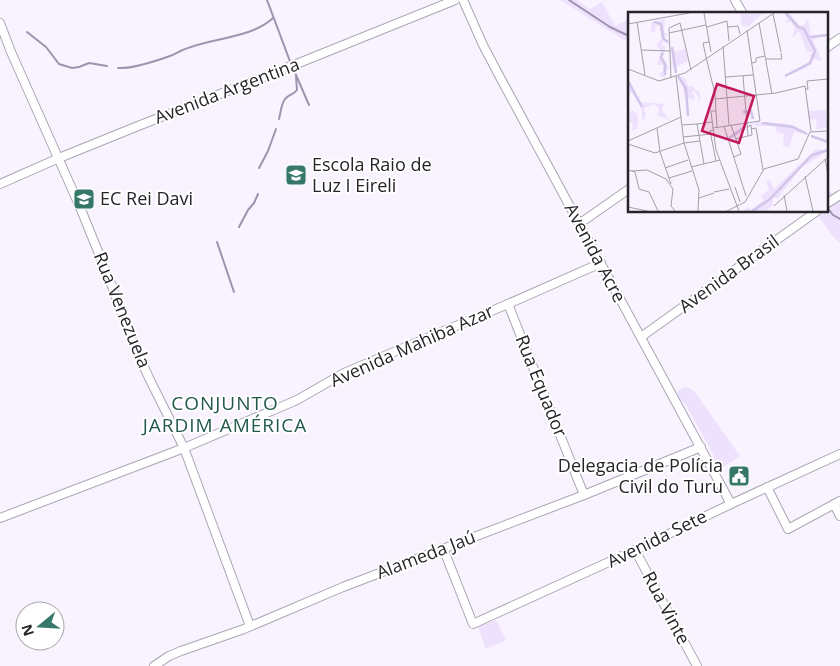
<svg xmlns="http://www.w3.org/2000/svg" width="840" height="666" font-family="'Open Sans',sans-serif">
<rect width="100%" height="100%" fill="#f8f3ff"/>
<g fill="#ede1fd">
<path d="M560 0H577L590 9 602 2 615 26 627 20 629 22V43Z"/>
<path d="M826 185 837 201H840V243C828 234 824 220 813 211H826Z"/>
<path d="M685 387 689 388 694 391 740 456 719 470 714 460 713 454 686 405C681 401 677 398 678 391Z"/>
<path d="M496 620 506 640 486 649 478 627Z"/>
</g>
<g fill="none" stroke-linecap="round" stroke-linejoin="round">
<g stroke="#9f94af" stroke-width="2">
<path d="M267 0 291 64"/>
<path d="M569 0 610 27 629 36"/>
<path d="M27 32 46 47 59 64 72 68 79 67 89 63 107 66"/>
<path d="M118 68C132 69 156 61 170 56 177 53 183 49 191 47 216 38 253 37 273 18"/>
<path d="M293 68 309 105"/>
<path d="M279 119C281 113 281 102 286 98 290 94 293 95 297 90L296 76"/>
<path d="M259 168 268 151 276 129"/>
<path d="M826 206 833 215 840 219"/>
<path d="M239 227 248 210 254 203 258 194"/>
<path d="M217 242 234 292"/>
</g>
<g stroke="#aaa5b3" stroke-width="10">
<g id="secondary">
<path d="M463 0 483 45 502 81 731 504"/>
<path d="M735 0 743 14"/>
<path d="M0 23 11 52 80 207 112 286 131 338 149 378 184 448 250 626"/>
<path d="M826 48 840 38"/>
<path d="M0 184 59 158 138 126 294 65 455 0"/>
<path d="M826 204 840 195"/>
<path d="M579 224 629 189"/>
<path d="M508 304 584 495"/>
<path d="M641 337 817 211"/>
<path d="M767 487 788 529 840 501"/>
<path d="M834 504 840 516"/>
<path d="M0 518 184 448 283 406 297 400 344 373 508 304 601 263"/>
<path d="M443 548 473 624 635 550 731 504 840 454"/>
<path d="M635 550 697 666"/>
<path d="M154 666 169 656 181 651 244 629 343 587 584 495 701 447"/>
</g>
</g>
<use href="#secondary" stroke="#fff" stroke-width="8"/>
</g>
<defs>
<g id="school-square" transform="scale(1.125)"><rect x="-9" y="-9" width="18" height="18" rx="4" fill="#357769" stroke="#fff"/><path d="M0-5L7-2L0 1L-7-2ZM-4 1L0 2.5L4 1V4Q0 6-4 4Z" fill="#fff"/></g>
<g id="civic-square" transform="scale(1.125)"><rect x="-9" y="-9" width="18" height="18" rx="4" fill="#357769" stroke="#fff"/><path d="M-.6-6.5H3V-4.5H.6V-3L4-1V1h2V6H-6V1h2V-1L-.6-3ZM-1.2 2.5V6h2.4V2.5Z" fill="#fff"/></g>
</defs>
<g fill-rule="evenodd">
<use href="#school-square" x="296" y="175"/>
<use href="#school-square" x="84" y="199"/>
<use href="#civic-square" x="739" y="476"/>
</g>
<g text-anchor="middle" stroke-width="4" stroke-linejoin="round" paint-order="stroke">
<g font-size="18" fill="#262329" stroke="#fff">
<text transform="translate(227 91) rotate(-21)" y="6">Avenida Argentina</text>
<text transform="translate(595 253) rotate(62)" y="6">Avenida Acre</text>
<text transform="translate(729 274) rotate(-36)" y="6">Avenida Brasil</text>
<text transform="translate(122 310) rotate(68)" y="6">Rua Venezuela</text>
<text transform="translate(412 346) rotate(-24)" y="6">Avenida Mahiba Azar</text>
<text transform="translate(541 386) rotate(68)" y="6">Rua Equador</text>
<text transform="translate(657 539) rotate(-26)" y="6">Avenida Sete</text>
<text transform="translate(426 555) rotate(-21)" y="6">Alameda Jaú</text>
<text transform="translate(666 608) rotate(62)" y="6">Rua Vinte</text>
</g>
<g font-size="18" fill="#262329" stroke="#fff" text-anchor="start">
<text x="312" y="171">Escola Raio de<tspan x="312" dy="21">Luz I Eireli</tspan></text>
<text x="100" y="205">EC Rei Davi</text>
<text x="723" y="472" text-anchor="end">Delegacia de Polícia<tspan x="723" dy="21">Civil do Turu</tspan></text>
</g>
<g font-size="19" letter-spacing="1" fill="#245a4e" stroke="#fff">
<text x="225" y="410">CONJUNTO<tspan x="225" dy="22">JARDIM AMÉRICA</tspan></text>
</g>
</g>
<g transform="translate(628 12)">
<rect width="200" height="200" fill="#f8f3ff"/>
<path d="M112 1H143L134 2 120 15 114 14ZM156 1 162 2 172 14 177 12 180 6 183 25 200 21 185 28 194 49 186 47 178 56 157 65 181 51 183 45 180 44 186 40H179L171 19 164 26 167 16 163 10 157 11 160 8ZM37 7 36 20 40 22 36 26 48 40 57 36 60 49 47 55 49 63 45 56 43 34 36 29 33 33 38 35 34 46 41 55 36 61 38 66 31 64 35 58V53H29L33 38 28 34 35 25 32 23 35 20 31 18 33 13 28 14 27 20H23V10ZM52 64 58 67 60 74H65L68 79H71L73 87 69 88 71 86 65 78 64 82 67 84 65 88 56 85 54 69 49 66ZM0 69 3 71 7 84H13L10 86 13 90 36 92 34 98 41 108 29 103 31 97 26 92 16 96 18 103 15 110 13 95 4 81 0 82ZM3 98 9 102 10 108 9 117 4 118 5 111 0 110ZM198 98 199 115 189 118 188 107 181 108 180 99ZM128 110 162 112 179 122 166 120 161 135 155 134 156 122 149 121 147 114H128L127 112 110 123 88 133ZM188 137 200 139 173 156 150 186H145V193L139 199H115L119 195 125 198 135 188 133 184 141 178 138 169 142 168 146 177Z" fill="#ede1fd"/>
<path fill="none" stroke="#d3c4e9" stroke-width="2.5" d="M26 10 33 12 35 26 40 30M182 25 200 23M44 35 48 61M35 41 33 45 37 52V63M50 64 58 77 60 104M157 64 182 51 187 39 176 17 170 15 158 1M0 69 14 95M115 100 123 99 125 107M134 111 165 115 179 122M183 124 200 130M101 126 118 114M124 199 141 188 184 143 200 138"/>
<path fill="none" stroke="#a4a0a9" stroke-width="1" d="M76 1 83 40M145 2 153 40M9 10 17 63M52 11 63 58M131 11 144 82M0 12 61 1M79 15 99 9 101 29M100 15 110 14 112 22M41 21 78 13M95 34 101 113M14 38 42 39M78 45 75 31 81 30M78 45 87 82 89 115M138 47H154L153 41M124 51 128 50V46L137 44M0 57 31 69 57 61 146 1M48 64 56 131 71 178 70 199M115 64 120 124M97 65 125 63M43 66 41 16 52 11M177 77H180L179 69 200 67M87 87 148 81 177 74 183 119M69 112 84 110M54 113 69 112 76 152M103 113 113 142 106 145M96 114 118 184M29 116 32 140M85 116 83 99H88M123 117 128 116 135 158M85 118 82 119 88 149M55 125 83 122M108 127 124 123 123 113 119 115M0 129 53 105M56 131 72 129M0 132 27 141 56 131M32 140 43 172M197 147 200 163M63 155 92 148M37 156 60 148M0 158 7 160 11 177 21 180 30 199M4 159 19 158 38 167 45 177 43 194 47 199M177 164 185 199M41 166 64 159M107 175 112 190M86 180 101 177M156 183 159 199M71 186 86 181M146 194 200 145M0 195 19 199M99 199 117 190 136 157 170 147 182 120 200 119M111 199 88 138 85 116 132 109 119 18"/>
<path fill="#c2185b" fill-opacity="0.15" stroke="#c2185b" stroke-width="2.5" d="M89 72 126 84 111 131 74 119Z"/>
<rect width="200" height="200" fill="none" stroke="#262329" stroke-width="2.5"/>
</g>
<g transform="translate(40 626) rotate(252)"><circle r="24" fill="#ffffff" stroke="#a8a7a9"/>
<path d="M0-4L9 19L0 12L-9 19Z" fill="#357769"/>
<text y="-8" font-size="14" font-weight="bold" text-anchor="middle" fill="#262329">N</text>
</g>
</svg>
